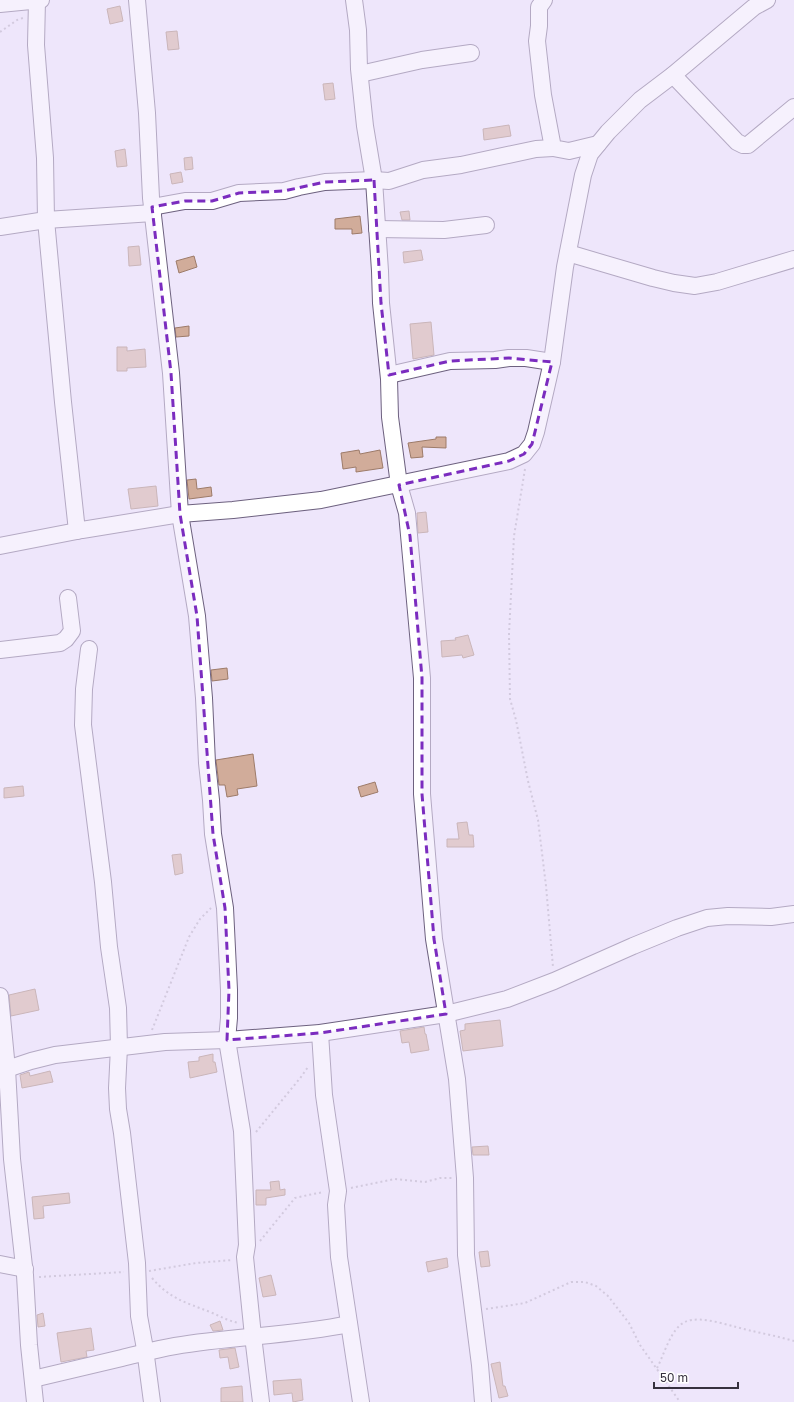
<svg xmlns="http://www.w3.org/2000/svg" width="794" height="1402" font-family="'Golos Text',sans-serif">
<rect width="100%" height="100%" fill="#eee6fb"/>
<g fill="#d1ac9a" stroke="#9d7b69">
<path d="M120 6 123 21 110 24 107 9Z"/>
<path d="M177 31 179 49 168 50 166 32Z"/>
<path d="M333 83 335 99 325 100 323 84Z"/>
<path d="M509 125 511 136 484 140 483 129Z"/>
<path d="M125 149 127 166 117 167 115 151Z"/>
<path d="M192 157 193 169 185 170 184 158Z"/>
<path d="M181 172 183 182 172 184 170 174Z"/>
<path d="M409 211 410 220H402L400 212Z"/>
<path d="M360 216 362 233 352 234V229H335V219Z"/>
<path d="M139 246 141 265 129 266 128 247Z"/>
<path d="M421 250 423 260 404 263 403 252Z"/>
<path d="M194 256 197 267 179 273 176 261Z"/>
<path d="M431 322 434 355 413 359 410 324Z"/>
<path d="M189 326V336L176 337 175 328Z"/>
<path d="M117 347H127V351L145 349 146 367 127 368V371H117Z"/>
<path d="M436 437H446V448L422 447 423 457 411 458 408 443 436 439Z"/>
<path d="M359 450 360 454 380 450 383 468 356 472V467L343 469 341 453Z"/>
<path d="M196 479 197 489 211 487 212 496 189 499 187 480Z"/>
<path d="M156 486 158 506 131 509 128 489Z"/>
<path d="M426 512 428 532 418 533 417 513Z"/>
<path d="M468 635 474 655 463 658 462 655 442 657 441 641 456 640 455 638Z"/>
<path d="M227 668 228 679 212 681 211 670Z"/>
<path d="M253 754 257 786 237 789 238 795 227 797 225 785H219L216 760Z"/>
<path d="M375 782 378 792 361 797 358 787Z"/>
<path d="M23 786 24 796 4 798V788Z"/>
<path d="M467 822 469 835H473L474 847H447V839H459L457 823Z"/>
<path d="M181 854 183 873 175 875 172 855Z"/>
<path d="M35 989 39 1010 11 1016 9 995Z"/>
<path d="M500 1020 503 1046 463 1051 460 1031 465 1030V1024Z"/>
<path d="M424 1027 425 1034H426L429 1050 411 1053 409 1042 402 1043 400 1031Z"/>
<path d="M213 1054V1062H215L217 1072 190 1078 188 1062 199 1061V1057Z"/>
<path d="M50 1071 53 1082 22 1088 20 1075 29 1072 30 1076Z"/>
<path d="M488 1146 489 1155H473L472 1147Z"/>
<path d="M279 1181 280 1190 285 1189V1195L266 1198V1205H256V1190H271L270 1182Z"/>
<path d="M69 1193 70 1203 43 1206 44 1218 34 1219 32 1197Z"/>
<path d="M488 1251 490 1266 481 1267 479 1252Z"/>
<path d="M447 1258 448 1267 428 1272 426 1262Z"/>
<path d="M271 1275 276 1295 263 1297 259 1278Z"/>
<path d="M43 1313 45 1326 38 1327 37 1315Z"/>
<path d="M220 1321 223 1330 213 1331 210 1325Z"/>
<path d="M91 1328 94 1350 86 1351 87 1357 61 1362 57 1333Z"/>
<path d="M235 1348 239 1367 230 1369 228 1357 220 1358 219 1350Z"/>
<path d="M500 1362 503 1386H505L508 1396 499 1398 491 1364Z"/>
<path d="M301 1379 303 1400 293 1402 292 1393 274 1395 273 1381Z"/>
<path d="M242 1386 243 1402H221V1388Z"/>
</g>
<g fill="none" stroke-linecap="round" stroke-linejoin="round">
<g stroke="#6d617f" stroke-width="18">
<g id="minor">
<path d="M37 0 36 45 45 158 46 220 63 402 77 531"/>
<path d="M137 0 147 113 151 198 171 373 180 514 197 616 204 698 207 763 211 800 213 834 225 908 229 990V1018L227 1040 242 1131 247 1245 245 1257 253 1336 261 1402"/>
<path d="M354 0 358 30 359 69 365 126 374 180 380 271 381 303 389 379 390 417 399 485 407 513 422 678V794L434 939 457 1079 465 1178 466 1255 480 1365 483 1402"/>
<path d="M544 0 539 7V26L537 41 543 95 553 148 569 151 598 144"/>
<path d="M0 4 41 0"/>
<path d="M360 74 422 60 471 53"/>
<path d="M673 75 737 142 743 145H748L794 107"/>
<path d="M152 207 185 201H212L239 193 284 191 299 187 325 182 374 180 389 181 423 170 461 165 536 149 553 148"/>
<path d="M0 227 46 220 153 213"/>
<path d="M377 229 444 230 486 225"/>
<path d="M568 253 653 278 674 283 695 286 717 282 794 259"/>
<path d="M389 375 450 361 495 360 509 358H526L552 362"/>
<path d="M0 546 82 530 180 514 233 510 321 500 509 461 524 454 532 444 536 432 552 362 565 267 583 175 590 154 608 132 640 100 673 75 754 7 767 0"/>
<path d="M89 649 84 689 83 725 103 882 109 947 118 1008 119 1047 117 1088 118 1109 122 1133 137 1263 139 1316 145 1349 152 1402"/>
<path d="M0 650 60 643 66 639 72 631 68 598"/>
<path d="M0 996 7 1069 12 1159 25 1275 29 1345 35 1402"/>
<path d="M320 1033 324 1095 338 1191 336 1205 339 1257 361 1402"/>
<path d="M0 1070 7 1069 31 1061 55 1055 148 1044 165 1042 227 1040 320 1033 446 1014 507 999 554 981 633 946 677 928 707 918 728 916 771 917 794 914"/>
<path d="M0 1264 25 1269"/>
<path d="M33 1379C63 1372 92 1365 122 1358 139 1354 157 1349 175 1346 233 1336 292 1336 349 1324"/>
</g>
</g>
<g stroke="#b0a9bb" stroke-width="2" stroke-dasharray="2 3" stroke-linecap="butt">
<path d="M0 32 17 20 23 18"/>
<path d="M525 469 514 536 509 634 510 699 516 720 528 781 538 820 546 886 553 967"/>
<path d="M152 1030 189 937 200 919 211 908"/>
<path d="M256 1132 301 1077 308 1067"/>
<path d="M351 1188 395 1179 425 1182 440 1178H452"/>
<path d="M260 1241 295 1198 308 1195 324 1192"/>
<path d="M149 1271 196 1263 232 1260"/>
<path d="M39 1277 124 1272"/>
<path d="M152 1278C170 1299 185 1302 210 1312 220 1316 228 1321 239 1323"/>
<path d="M486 1309 525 1303 571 1282H585L596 1286 608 1296 629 1323 640 1345 680 1402"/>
<path d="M657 1368C664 1355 671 1328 685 1322 700 1314 736 1328 752 1331 766 1334 780 1337 794 1341"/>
</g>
<use href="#minor" stroke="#fff" stroke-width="16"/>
</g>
<path d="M0 0H794V1402H0ZM374 180 381 303 389 375 450 361 509 358 552 362 532 444 524 454 509 461 399 485 410 536 422 678V794L434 939 446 1014 320 1033 227 1040 229 990 225 908 213 834 197 616 180 514 171 373 152 207 185 201H212L239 193 284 191 325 182Z" fill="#eee6fb" fill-opacity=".55" fill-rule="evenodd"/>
<path fill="none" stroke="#7b2cbf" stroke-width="3" stroke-dasharray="8 5" stroke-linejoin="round" d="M374 180 381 303 389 375 450 361 509 358 552 362 532 444 524 454 509 461 399 485 410 536 422 678V794L434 939 446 1014 320 1033 227 1040 229 990 225 908 213 834 197 616 180 514 171 373 152 207 185 201H212L239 193 284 191 325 182Z"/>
<path d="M654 1382v6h84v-6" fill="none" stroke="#36313e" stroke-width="2"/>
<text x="660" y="1382" font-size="12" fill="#36313e" stroke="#ffffff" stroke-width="3" paint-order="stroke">50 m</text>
</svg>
